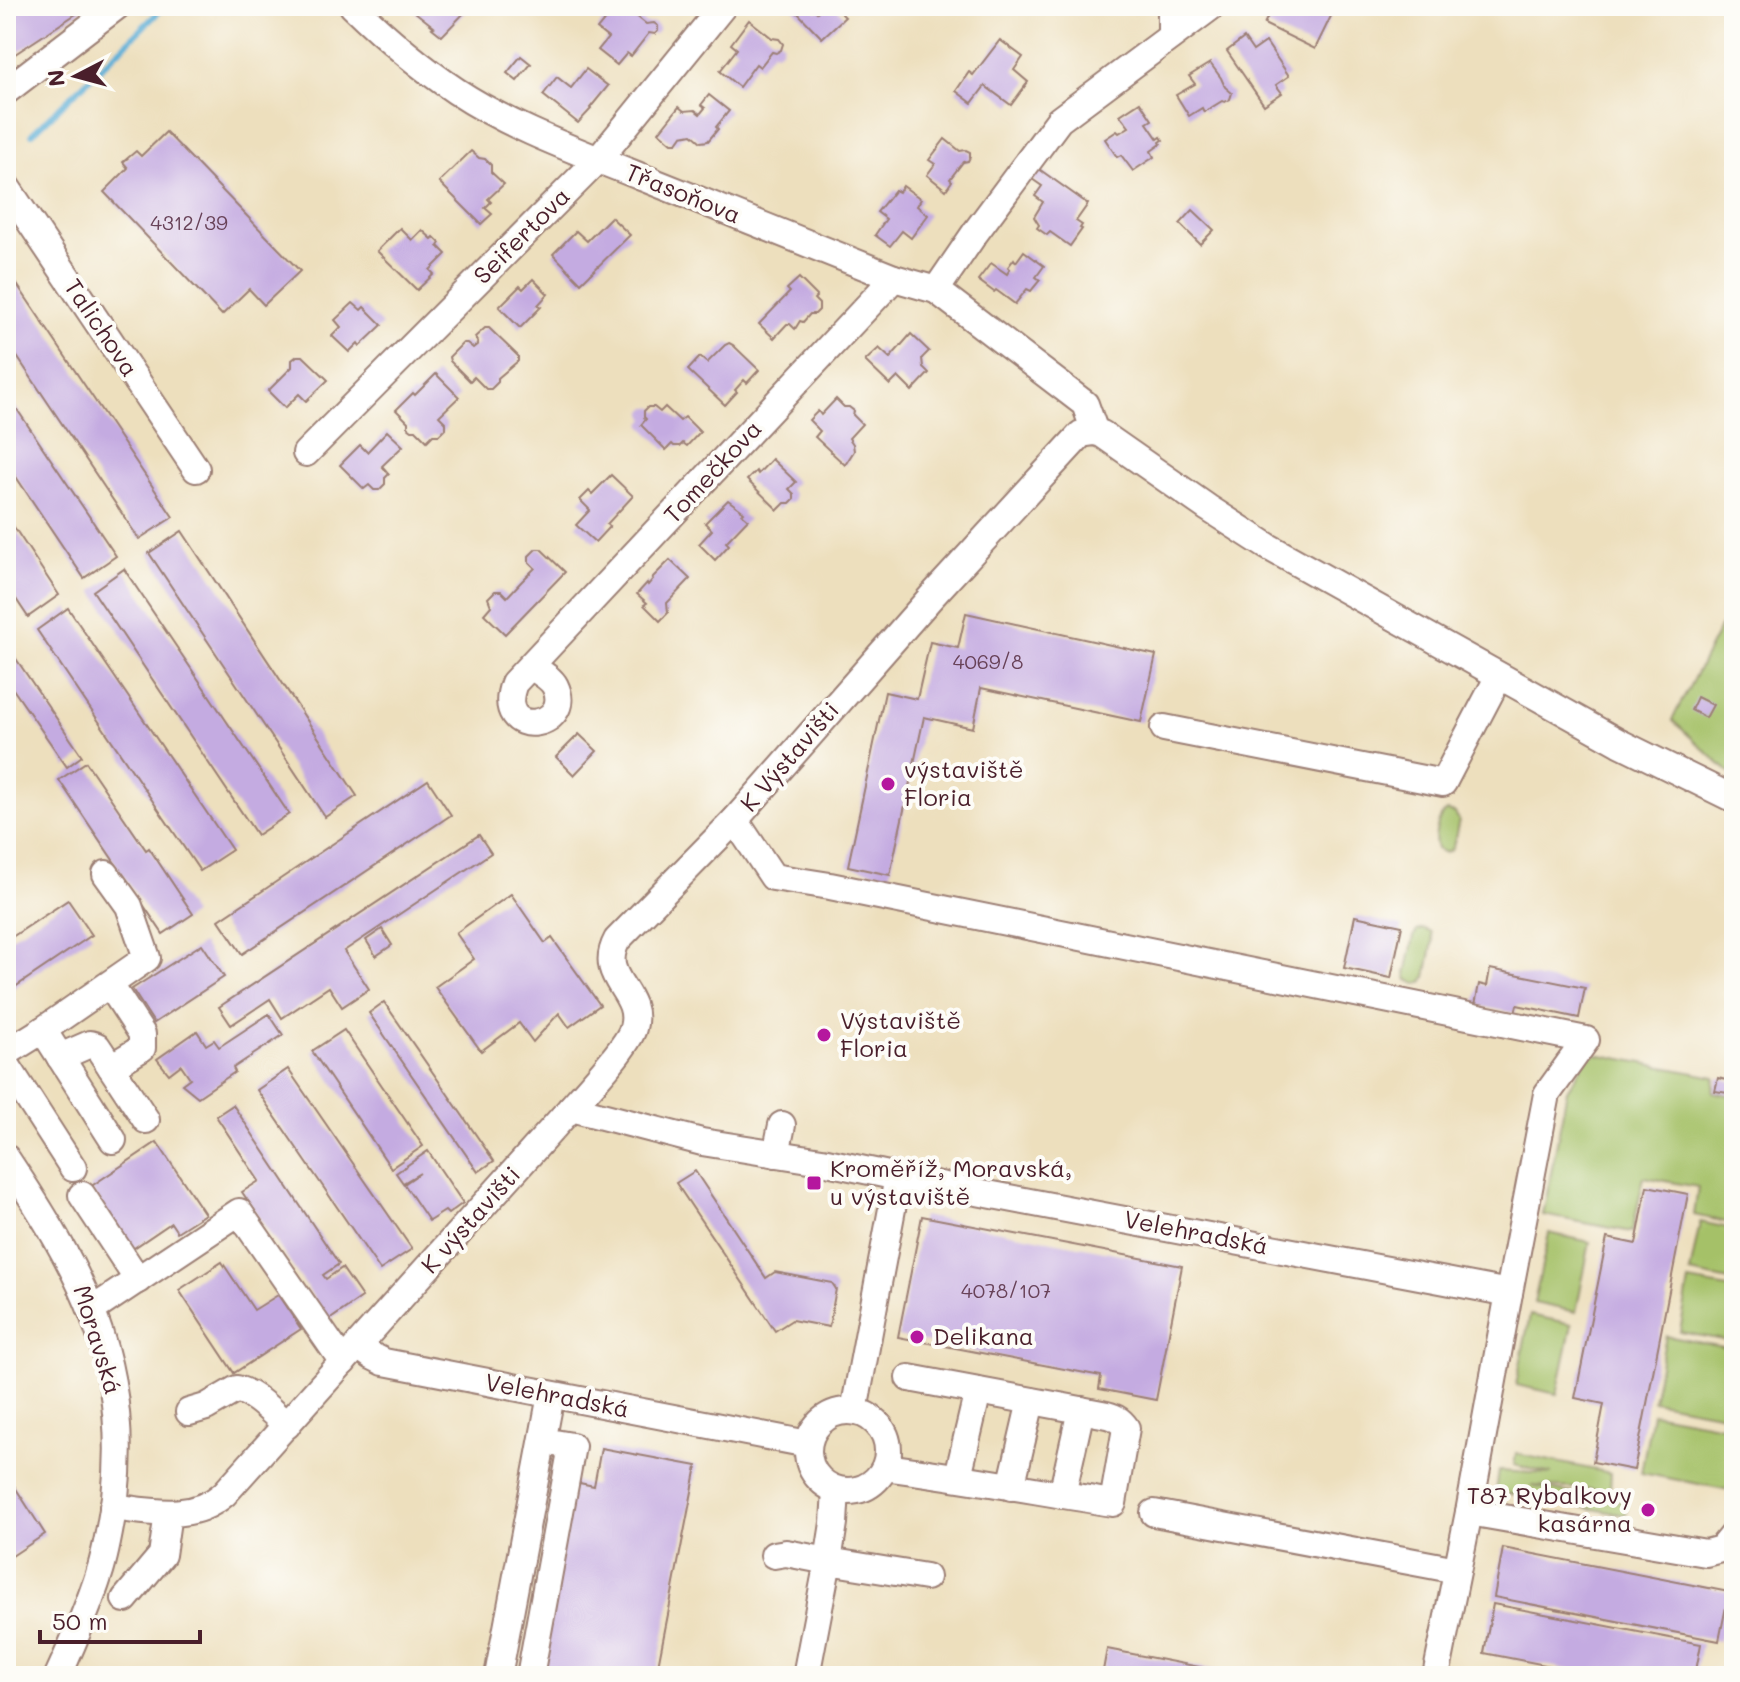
<svg xmlns="http://www.w3.org/2000/svg" width="1740" height="1682" font-family="Mali,sans-serif">
<rect width="100%" height="100%" fill="#fdfcf7"/>
<filter id="ink" filterUnits="userSpaceOnUse"><feTurbulence type="fractalNoise" baseFrequency=".0125" numOctaves="2"/><feDisplacementMap in="SourceGraphic" scale="16" xChannelSelector="R" yChannelSelector="G"/><feConvolveMatrix kernelMatrix="1 2 1 2 8 2 1 2 1" color-interpolation-filters="sRGB"/></filter>
<filter id="wash" filterUnits="userSpaceOnUse"><feTurbulence type="fractalNoise" baseFrequency=".006" numOctaves="4" result="noise"/><feDisplacementMap in="SourceGraphic" scale="32" xChannelSelector="R" yChannelSelector="G"/><feGaussianBlur stdDeviation="1.8" result="paint"/><feColorMatrix in="noise" values="0 0 0 0 0 0 0 0 0 0 0 0 0 0 0 0 0 1.4 0 .05"/><feComposite in="paint" operator="in"/></filter>
<g filter="url(#wash)">
<rect width="100%" height="100%" fill="#eddfbd"/>
<g fill="#a5c168" stroke="#78704a" stroke-width="2">
<path d="M1734 601V777L1672 720Z"/>
<path d="M1446 811 1455 813 1459 820 1453 847 1451 850 1445 853 1437 849C1433 838 1437 818 1446 811Z"/>
<path d="M1423 929 1431 932 1433 941 1426 977 1422 982 1416 984 1408 980 1406 974 1414 936 1417 931Z"/>
<path d="M1591 1053 1715 1077 1713 1092 1734 1096V1224L1694 1215 1698 1187 1644 1177 1632 1232 1543 1215 1567 1090Z"/>
<path d="M1700 1222 1734 1229V1282L1690 1273Z"/>
<path d="M1549 1233 1590 1242 1576 1312 1534 1303Z"/>
<path d="M1689 1281 1734 1289V1342L1680 1332Z"/>
<path d="M1530 1315 1572 1324 1557 1394 1516 1385Z"/>
<path d="M1666 1336 1734 1349V1416L1653 1401Z"/>
<path d="M1652 1413 1734 1428V1469L1730 1490 1641 1473Z"/>
<path d="M1516 1454 1611 1473 1610 1490 1532 1486 1628 1503 1625 1515 1496 1491 1499 1471 1552 1474 1514 1465Z"/>
</g>
<g fill="none" stroke-linecap="round" stroke-linejoin="round">
<path stroke="#5baed6" stroke-width="6" d="M32 134 165 6"/>
</g>
<g id="blocks">
<g fill="#c4abe1">
<path d="M9 6 14 8 18 6H88L6 60V9Z"/>
<path d="M421 6H467L469 8 442 36 432 28 434 27 415 12Z"/>
<path d="M616 6H624L646 24 654 23 658 26V31L655 34 649 33 631 56 627 53 617 65 598 50 608 38 597 29Z"/>
<path d="M791 6H811L817 12 823 6H834L845 17 822 38Z"/>
<path d="M1273 6H1278L1292 13 1295 6H1358V8L1334 10 1315 49 1264 24Z"/>
<path d="M749 20 772 38 779 39 783 44 781 50 776 53 772 52 760 67 756 64 739 87 720 71 737 49 731 44Z"/>
<path d="M1244 38 1253 51 1266 42 1289 76 1276 85 1282 93 1264 105 1227 51Z"/>
<path d="M1000 40 1023 57 1014 70 1028 82 1011 105 985 86 972 103 956 91 969 72 973 75Z"/>
<path d="M521 56 531 64 517 81 507 73Z"/>
<path d="M1210 63 1221 78 1225 87 1232 93 1230 99 1225 102 1222 101 1204 112 1202 108 1189 116 1176 95 1195 84 1189 76Z"/>
<path d="M586 69 608 86 590 108 591 109 578 123 543 95 557 77 571 88Z"/>
<path d="M709 95 729 111 716 127 718 129 708 141 701 142 692 134 682 136 677 143H672L659 132 679 107 684 111 695 110 700 114 705 108 701 105Z"/>
<path d="M1140 102 1152 120 1147 123 1158 139 1161 137 1163 140 1160 142 1161 144 1151 151 1154 157 1133 171 1121 155 1117 157 1105 139 1117 131 1119 133 1129 127 1120 115Z"/>
<path d="M166 132 300 271 264 305 249 289 222 315 104 192 128 168 123 162 136 151 141 156Z"/>
<path d="M945 139 960 151 966 150 970 152V157L968 161 963 162 950 179 952 181 946 190 927 175 935 164 929 160Z"/>
<path d="M471 151 479 158 485 159 491 165V172L504 184 488 199 491 202 485 208 492 214 481 224 439 182Z"/>
<path d="M1039 169 1088 204 1076 221 1082 225 1080 228 1082 229 1070 246 1050 232 1047 235 1037 228 1039 225 1034 217 1043 202 1035 196 1042 186 1032 179Z"/>
<path d="M903 186 921 199 917 206 928 215 911 238 902 231 890 246 875 235 886 219 877 212 895 190 899 192Z"/>
<path d="M1193 210 1214 230 1200 244 1180 224Z"/>
<path d="M611 217 630 235 581 283 553 254 576 231 587 241Z"/>
<path d="M400 228 412 240 422 230 432 239 434 237 440 243 438 246 446 254 430 270 434 274 417 290 377 251Z"/>
<path d="M1024 251 1044 266 1036 277 1040 280 1031 291 1027 289 1015 304 996 290 994 292 978 280 991 263 1007 274 1010 269 1008 267 1014 259 1016 262Z"/>
<path d="M6 268 173 517 139 539 6 340Z"/>
<path d="M799 278 817 296 814 299 819 304V310L815 314H810L803 322 800 321 795 329 790 324H787L774 338 759 324 790 292 787 289Z"/>
<path d="M533 279 548 294 538 305 541 307 520 328 499 307 520 286 523 289Z"/>
<path d="M353 303 361 310 364 307 382 325 360 346 358 343 349 352 332 336 341 327 335 320Z"/>
<path d="M485 328H489L518 356V361L498 378V382L491 389H486L474 377 470 381 450 361 449 357 463 343H467L473 348 478 344 475 337Z"/>
<path d="M911 334 929 351 922 358 923 367 929 373 912 391 898 377 890 385 865 361 879 348 890 358Z"/>
<path d="M729 343 733 345 759 370 747 383 744 380 735 390 737 392 725 405 688 370 700 357 707 363 725 345Z"/>
<path d="M297 356H303L328 380 306 401 299 394 285 408 268 391 292 367V360Z"/>
<path d="M436 374 459 397 439 416 446 423V428L439 435H433L427 441 416 430H412L408 427V422L396 410 413 393 415 395Z"/>
<path d="M6 393 116 556 84 578 6 462Z"/>
<path d="M836 399 844 407H849L854 411 853 415 862 424 849 438 853 444 854 451 845 465 815 437 820 431 809 420 818 411 821 415Z"/>
<path d="M648 407H654L660 412 665 407 680 421 685 417 700 432 687 446 683 443 680 446H674L672 444 666 450 641 425 646 419 644 417V411Z"/>
<path d="M387 431 403 446 382 466 389 474 385 478V484L379 490H374L369 485 364 489 340 465 360 445 367 452Z"/>
<path d="M772 459 796 482 789 489 794 494V499L790 503H785L778 510 747 480 756 471 758 474Z"/>
<path d="M611 475 633 496 607 524 610 526 595 542 576 525 590 510 580 500 589 491 592 494Z"/>
<path d="M728 500 744 512 742 514 748 519 726 542 729 545 715 560 699 544 712 530 705 523Z"/>
<path d="M6 515 59 595 28 617 6 584Z"/>
<path d="M182 531 357 796 325 817 149 553Z"/>
<path d="M536 549H541L565 572 505 634 484 614 491 606 488 598 495 591H501L507 597 521 582 535 568 529 562V556Z"/>
<path d="M670 560 690 579 667 603 668 613 660 621 644 605 647 603 637 594 647 583 648 585 653 579 652 578Z"/>
<path d="M124 569 289 814 257 835 93 591Z"/>
<path d="M68 608 232 850 200 871 37 630Z"/>
<path d="M966 613 1156 655 1141 722 981 688 973 728 924 717 890 875 848 866 885 692 917 699 930 642 958 648Z"/>
<path d="M6 644 82 756 67 767 6 679Z"/>
<path d="M1697 697 1713 705 1706 718 1691 710Z"/>
<path d="M579 734 597 751 574 775 556 757Z"/>
<path d="M86 762 146 850 149 848 193 914 163 934 59 780Z"/>
<path d="M428 780 451 815 242 954 219 920Z"/>
<path d="M479 835 491 853 344 951 369 989 342 1007 329 987 282 1018 270 999 231 1025 219 1007Z"/>
<path d="M511 894 545 943 552 938 600 1005 569 1027 559 1013 533 1042 519 1023 481 1051 435 987 474 959 456 933Z"/>
<path d="M68 900 92 935 6 993V941Z"/>
<path d="M1355 916 1402 926 1391 978 1344 968Z"/>
<path d="M382 929 392 945 376 956 366 940Z"/>
<path d="M202 944 224 977 154 1023 132 989Z"/>
<path d="M1490 969 1585 988 1579 1018 1517 1005 1515 1013 1475 1005 1479 984 1487 986Z"/>
<path d="M384 1002 494 1161 478 1172 369 1013Z"/>
<path d="M269 1014 283 1035 233 1068 235 1072 198 1097 182 1084 190 1078 181 1065 169 1074 157 1059 197 1031 206 1045 214 1040 219 1047Z"/>
<path d="M344 1030 423 1146 391 1168 312 1051Z"/>
<path d="M288 1069 412 1249 380 1270 257 1090Z"/>
<path d="M1718 1078 1734 1082V1094L1715 1091Z"/>
<path d="M233 1105 339 1264 323 1275 326 1279 342 1268 362 1297 329 1320 242 1192 259 1181 216 1116Z"/>
<path d="M157 1142 205 1214 177 1232 171 1223 131 1250 90 1187Z"/>
<path d="M428 1151 463 1203 448 1214 445 1211 429 1221 404 1184 420 1173 403 1183 396 1173Z"/>
<path d="M695 1171 766 1278 775 1272 832 1283 836 1289 829 1327 792 1320 775 1331 676 1183Z"/>
<path d="M1647 1186 1688 1194 1634 1470 1593 1462 1604 1404 1575 1398 1607 1238 1636 1244Z"/>
<path d="M922 1216 1182 1266 1156 1400 1099 1389 1101 1376 898 1337Z"/>
<path d="M222 1262 254 1310 278 1295 301 1329 234 1373 179 1290Z"/>
<path d="M601 1448 697 1466 656 1676H533L570 1481 594 1486Z"/>
<path d="M13 1484 45 1534 6 1560V1489Z"/>
<path d="M1503 1548 1729 1592 1719 1641 1494 1597Z"/>
<path d="M1493 1604 1701 1644 1695 1676H1601L1484 1653Z"/>
<path d="M1107 1649 1241 1675 1240 1676H1102Z"/>
</g>
</g>
</g>
<g filter="url(#ink)">
<use href="#blocks" fill-opacity="0" stroke="#9c7f74" stroke-width="2"/>
<g fill="none" stroke-linecap="round" stroke-linejoin="round">
<g stroke="#9c7f74" stroke-width="30">
<g id="minor">
<path d="M353 6C385 37 419 66 456 91 512 128 577 151 639 176 724 210 809 244 894 278L936 290 1085 404 1095 432"/>
<path d="M1171 36V6"/>
<path d="M6 91 117 6"/>
<path d="M6 186 196 469"/>
<path d="M936 290 975 233 1059 120 1212 6"/>
<path d="M306 453 598 160 723 6"/>
<path d="M531 666C538 671 551 678 555 686 576 729 492 742 514 683L894 278"/>
<path d="M1164 728 1443 783 1499 676"/>
<path d="M735 820 773 877 830 886 1586 1040 1547 1094 1509 1293"/>
<path d="M110 985 142 1034V1048L111 1067 146 1120"/>
<path d="M43 1030 113 1140"/>
<path d="M6 1053 43 1030 147 958 129 906 106 874"/>
<path d="M60 1057 90 1044 97 1046 111 1067"/>
<path d="M6 1064 73 1168"/>
<path d="M571 1108C585 1092 629 1045 633 1028 643 991 596 979 617 940L735 820 932 596 1081 434 1095 432 1102 434 1208 508 1267 546 1620 743 1734 799"/>
<path d="M776 1154 782 1125"/>
<path d="M6 1158C79 1268 131 1359 115 1497 111 1522 107 1550 99 1574 88 1609 73 1643 58 1676"/>
<path d="M82 1195 138 1280"/>
<path d="M92 1310 239 1212 343 1362"/>
<path d="M358 1346 372 1356 384 1362 808 1444"/>
<circle cx="848" cy="1451" r="40"/>
<path d="M854 1411 898 1177 1509 1293 1469 1512 1436 1676"/>
<path d="M189 1412 206 1407 237 1389C257 1395 271 1412 287 1425"/>
<path d="M885 1467C962 1477 1037 1491 1113 1503L1126 1428C1120 1419 1113 1416 1102 1414L909 1378"/>
<path d="M958 1476 978 1391"/>
<path d="M1011 1487 1031 1401"/>
<path d="M1062 1495 1081 1410"/>
<path d="M113 1507C152 1512 192 1522 224 1494L571 1108 702 1142 822 1161 898 1177"/>
<path d="M1469 1512 1706 1553 1721 1549 1734 1533"/>
<path d="M1154 1513 1457 1570"/>
<path d="M774 1555 786 1553 828 1561 834 1523 836 1490"/>
<path d="M125 1599 162 1555 168 1513"/>
<path d="M498 1676 551 1395"/>
<path d="M530 1676 572 1446 543 1441"/>
<path d="M806 1676 828 1561 926 1577"/>
</g>
</g>
<use href="#minor" stroke="#fff" stroke-width="26"/>
</g>
</g>
<g fill="#b5179e" stroke="#fdfcf7" stroke-width="3">
<circle cx="888" cy="784" r="8"/>
<circle cx="824" cy="1035" r="8"/>
<rect x="806" y="1175" width="16" height="16" rx="4"/>
<circle cx="917" cy="1337" r="8"/>
<circle cx="1648" cy="1510" r="8"/>
</g>
<g text-anchor="middle" stroke-width="8" stroke-linejoin="round" paint-order="stroke">
<g font-size="20" fill="#684258">
<text x="189" y="230">4312/39</text>
<text x="988" y="669">4069/8</text>
<text x="1006" y="1298">4078/107</text>
</g>
<g font-size="24" fill="#4a1f2b" stroke="#fdfcf7">
<text transform="translate(683 194) rotate(22)" y="8">Třasoňova</text>
<text transform="translate(522 236) rotate(-45)" y="8">Seifertova</text>
<text transform="translate(101 328) rotate(56)" y="8">Talichova</text>
<text transform="translate(713 472) rotate(-47)" y="8">Tomečkova</text>
<text transform="translate(790 757) rotate(-49)" y="8">K Výstavišti</text>
<text transform="translate(471 1220) rotate(-48)" y="8">K výstavišti</text>
<text transform="translate(1196 1233) rotate(11)" y="8">Velehradská</text>
<text transform="translate(97 1340) rotate(73)" y="8">Moravská</text>
<text transform="translate(557 1396) rotate(11)" y="8">Velehradská</text>
</g>
<g font-size="24" fill="#4a1f2b" stroke="#fdfcf7" text-anchor="start">
<text x="904" y="778">výstaviště<tspan x="904" dy="28">Floria</tspan></text>
<text x="840" y="1029">Výstaviště<tspan x="840" dy="28">Floria</tspan></text>
<text x="830" y="1177">Kroměříž, Moravská,<tspan x="830" dy="28">u výstaviště</tspan></text>
<text x="933" y="1345">Delikana</text>
<text x="1632" y="1504" text-anchor="end">T87 Rybalkovy<tspan x="1632" dy="28">kasárna</tspan></text>
</g>
</g>
<rect width="1740" height="1682" fill="none" stroke="#fdfcf7" stroke-width="32"/>
<g transform="translate(76 76) rotate(264)" stroke="#fdfcf7" stroke-width="6" paint-order="stroke">
<path d="M0-6L14 30L0 20L-14 30Z" fill="#4a1f2b"/>
<text y="-12" font-size="22" font-weight="bold" text-anchor="middle" fill="#4a1f2b">N</text>
</g>
<path d="M40 1630v12h160v-12" fill="none" stroke="#4a1f2b" stroke-width="4"/>
<text x="52" y="1630" font-size="24" fill="#4a1f2b" stroke="#fdfcf7" stroke-width="6" paint-order="stroke">50 m</text>
</svg>
